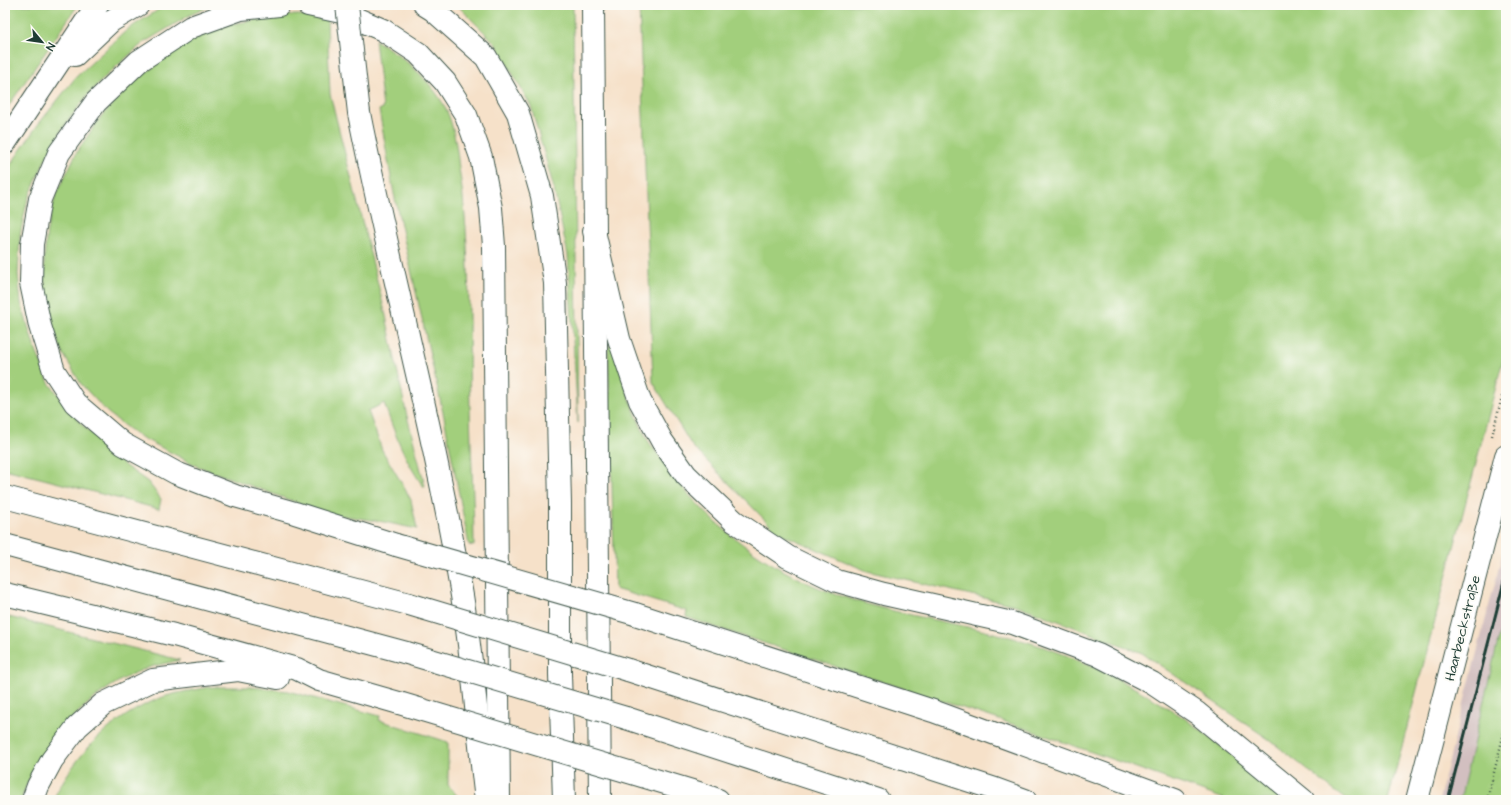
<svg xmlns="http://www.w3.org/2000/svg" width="1511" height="805" font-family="'Architects Daughter',sans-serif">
<rect width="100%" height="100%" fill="#fdfcf7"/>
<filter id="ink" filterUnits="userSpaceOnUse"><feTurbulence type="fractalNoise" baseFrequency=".025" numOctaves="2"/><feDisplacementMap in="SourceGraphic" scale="8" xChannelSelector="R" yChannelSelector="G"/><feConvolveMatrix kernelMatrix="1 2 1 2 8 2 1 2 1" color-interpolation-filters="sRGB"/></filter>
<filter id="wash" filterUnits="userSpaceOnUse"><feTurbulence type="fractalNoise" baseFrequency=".012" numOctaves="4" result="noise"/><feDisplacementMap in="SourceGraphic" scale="16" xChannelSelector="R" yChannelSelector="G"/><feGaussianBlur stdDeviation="0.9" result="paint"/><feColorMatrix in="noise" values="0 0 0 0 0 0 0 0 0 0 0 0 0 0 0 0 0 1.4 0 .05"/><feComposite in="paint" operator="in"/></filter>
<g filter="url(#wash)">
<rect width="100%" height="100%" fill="#f6e1c9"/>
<path fill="#d2bfc0" d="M1506 540V613L1460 800H1439Z"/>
<g fill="#a2cf7c" stroke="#608658">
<path d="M5 5H78L5 111Z"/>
<path d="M166 5H213L190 15 143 43 110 72 86 97 62 129 44 162 27 202 20 235 18 274 21 303 34 346 49 383 83 426 113 451 124 465 148 482 161 499 159 509 5 469V173L37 126 76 77 128 29Z"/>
<path d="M457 5H573L578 423 568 255 553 185 531 106 495 43Z"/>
<path d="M639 5H1506V348L1388 800H1346L1267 738 1142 653 1019 606 867 571 777 532 692 446 653 382Z"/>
<path d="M299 15 327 20 330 94 386 316 406 412 425 486H423C405 461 394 432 384 403L368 411 382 450 401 482 411 500 417 529 384 522 325 513 197 466 135 434 107 412 81 384 61 350 52 322 45 289 44 259 47 230 56 194 78 150 102 115 136 80 181 46 218 27 274 16Z"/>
<path d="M375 40C403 56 431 80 446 109 454 126 457 149 459 168 472 248 468 329 470 410 471 455 474 501 474 546L469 545 444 417 394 194 379 110 383 108Z"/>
<path d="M612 342C622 375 631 408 647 439 651 446 657 453 662 460 705 524 773 575 847 598 918 621 994 627 1063 654 1106 671 1146 693 1184 718 1219 743 1252 772 1283 800H1227L1018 726 715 627 686 617 687 611 615 589 608 349Z"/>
<path d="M1506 608V800H1460Z"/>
<path d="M5 616 180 660C168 663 154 665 142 670 89 691 39 745 21 800H5Z"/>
<path d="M210 687H250L288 691 380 716 379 720 448 742V785L461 800H53C73 758 108 721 151 702 169 693 190 691 210 687Z"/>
</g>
</g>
<g filter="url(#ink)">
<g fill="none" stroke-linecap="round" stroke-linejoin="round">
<g stroke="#3f564a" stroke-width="24">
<path id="secondary" d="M1417 800 1506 456"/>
</g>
<g stroke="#3f564a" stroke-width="24">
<g id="highway">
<path d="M279 5 241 9 191 27 139 61 96 102 59 153 40 199 32 244 31 283 40 326 54 371 75 403 123 444 176 473 235 496 295 513 396 545"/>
<path d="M308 5 341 12 383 30 418 53 445 82 466 115 481 157 491 208 494 246 499 800"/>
<path d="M425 5 433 10 486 57 518 113 542 196 555 283 560 504V674L564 800"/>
<path d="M593 5 600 800"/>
<path d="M75 55 111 21 138 5"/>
<path d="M359 113C390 270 433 425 460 584 473 655 477 728 486 800"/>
<path d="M5 143 97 5"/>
<path d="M594 231 619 339 640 401 662 441 686 475 734 521 788 557 837 581 884 594 1012 623 1098 655 1152 683 1197 713 1303 800"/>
<path d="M5 497 409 604"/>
<path d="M5 545 407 653"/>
<path d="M5 594 174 635 297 669 319 680 399 703"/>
<path d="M635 614 933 711 1175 800"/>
<path d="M628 670 995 789 1025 800"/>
<path d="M626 718 878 800"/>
<path d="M702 794 718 800"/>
<path d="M33 800 38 786 52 760 77 727 103 704 153 680 238 670 278 678"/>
</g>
</g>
<g stroke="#3f564a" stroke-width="2.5" stroke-dasharray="1 3" stroke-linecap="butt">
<path d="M1492 436 1506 381"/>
<path d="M1487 800 1506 725"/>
</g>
<use href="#secondary" stroke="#fff" stroke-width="22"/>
<use href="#highway" stroke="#fff" stroke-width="22"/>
<path stroke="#1f3d34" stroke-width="3" d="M1448 800 1506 574"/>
<g stroke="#3f564a" stroke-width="24" stroke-linecap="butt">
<g id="highway-bridge">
<path d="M347 5 359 113"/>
<path d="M396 545 635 614"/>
<path d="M409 604 628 670"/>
<path d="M407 653 626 718"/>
<path d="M399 703 702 794"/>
</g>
</g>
<use href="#highway-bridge" stroke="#fff" stroke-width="22"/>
</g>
</g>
<g text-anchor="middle" stroke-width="4" stroke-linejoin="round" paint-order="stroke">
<g font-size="14" fill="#1f3d34" stroke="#fdfcf7">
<text transform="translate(1462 628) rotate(-76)" y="5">Haarbeckstraße</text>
</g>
</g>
<rect width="1511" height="805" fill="none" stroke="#fdfcf7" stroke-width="20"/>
<g transform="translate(42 42) rotate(119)" stroke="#fdfcf7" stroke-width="3" paint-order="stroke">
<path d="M0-3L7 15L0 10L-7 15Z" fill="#1f3d34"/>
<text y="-6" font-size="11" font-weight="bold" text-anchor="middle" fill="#1f3d34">N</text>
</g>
</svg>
